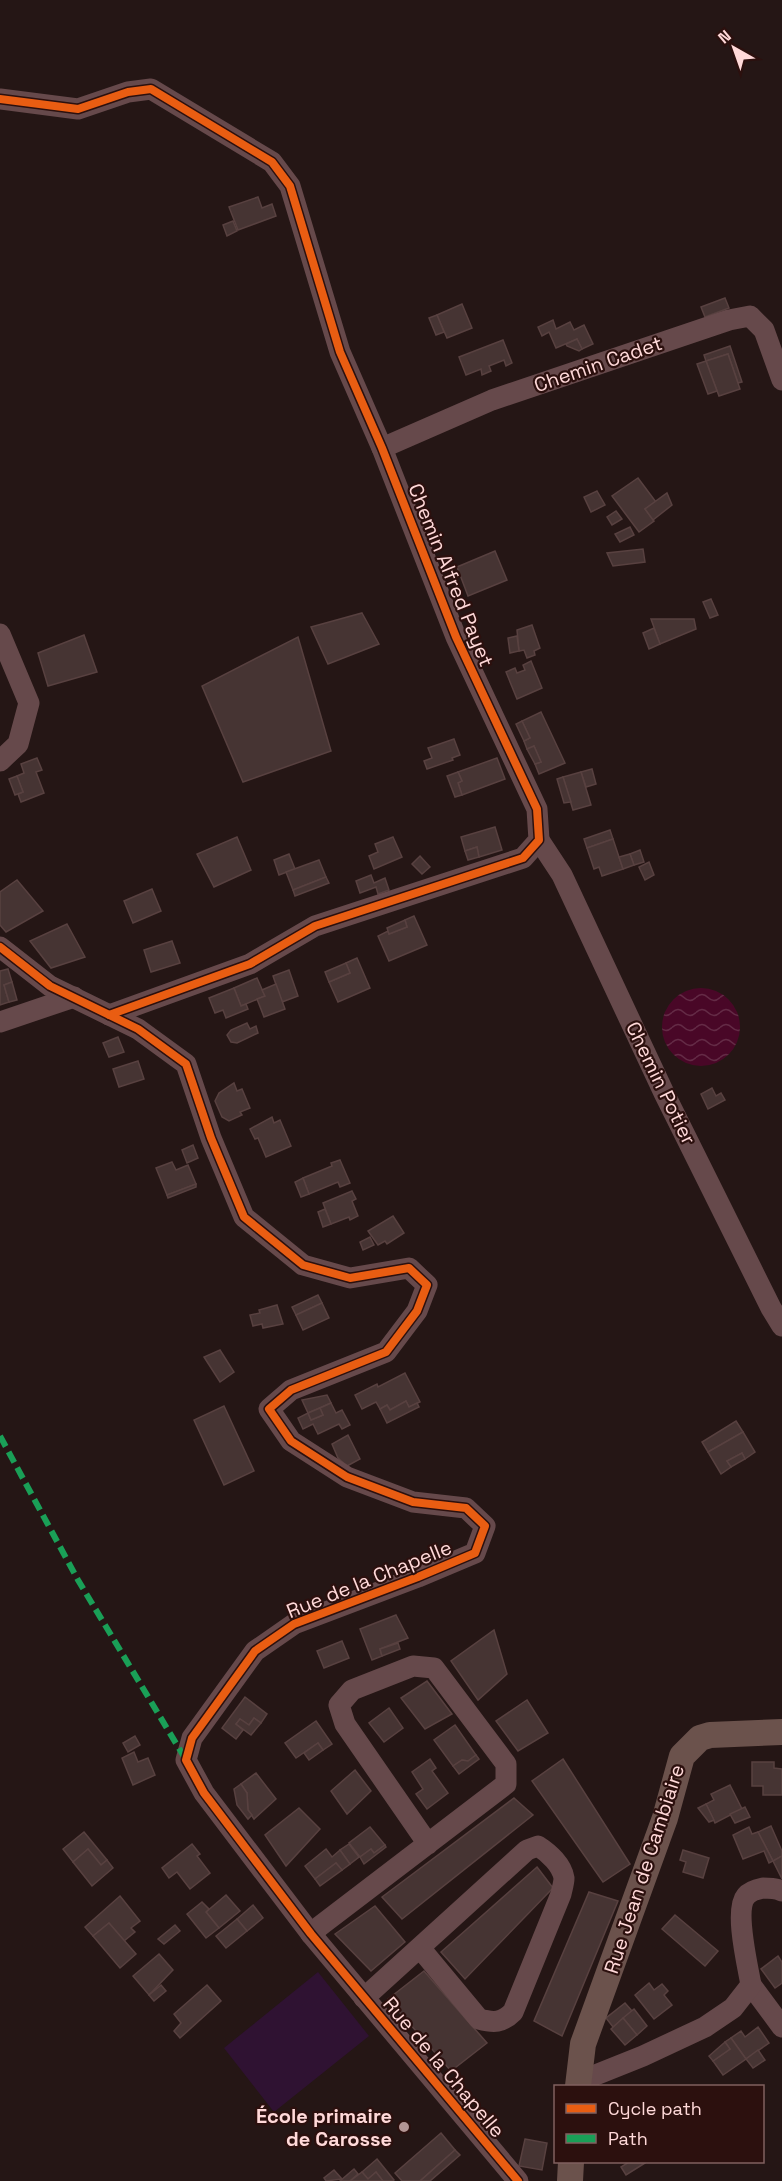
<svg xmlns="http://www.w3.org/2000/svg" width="782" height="2181" font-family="'Space Grotesk',sans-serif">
<defs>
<pattern id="water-waves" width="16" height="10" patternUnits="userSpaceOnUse" patternTransform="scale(1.5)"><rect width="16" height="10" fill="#490727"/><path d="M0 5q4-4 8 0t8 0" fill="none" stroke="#642b46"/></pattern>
</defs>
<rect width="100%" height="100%" fill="#251615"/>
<path fill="#2f1232" d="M318 1972 369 2036 274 2112 224 2048Z"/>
<circle fill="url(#water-waves)" cx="701" cy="1027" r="39"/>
<g fill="#463433" stroke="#584140" stroke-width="1.5">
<path d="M258 197 262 208 272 204 276 216 238 230 229 207Z"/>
<path d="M233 221 237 231 227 236 223 225Z"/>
<path d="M725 298 729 308 705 317 701 307Z"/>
<path d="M462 304 472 328 447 338 437 315Z"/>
<path d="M437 315 444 332 436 335 429 318Z"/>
<path d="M553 320 556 329 570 322 574 330 584 325 593 344 582 349 577 339 556 348 549 332 542 336 538 327Z"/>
<path d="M577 339 582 349 579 351 567 346 566 344Z"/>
<path d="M503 340 512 363 506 366 504 360 489 366 491 371 482 375 481 369 466 375 459 357Z"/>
<path d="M730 346 742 382 738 383 728 354 706 361 704 355Z"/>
<path d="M728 354 740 389 719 396 706 361Z"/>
<path d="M706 361 717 391 708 394 697 364Z"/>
<path d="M638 478 656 502 645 509 654 521 639 532 612 496Z"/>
<path d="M597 491 605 505 591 512 584 497Z"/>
<path d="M667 493 672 505 653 520 645 509Z"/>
<path d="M616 511 622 519 612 525 607 517Z"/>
<path d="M630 527 634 535 620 542 615 534Z"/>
<path d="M643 549 645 562 613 566 607 553Z"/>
<path d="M495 551 507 580 468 596 457 567Z"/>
<path d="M711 599 718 615 710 618 703 602Z"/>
<path d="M362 613 379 644 328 664 311 627Z"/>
<path d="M651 619H694L696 629 660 644Z"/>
<path d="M532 625 540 648 534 651 535 655 527 658 524 650 519 651 517 630Z"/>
<path d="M654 628 660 644 649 649 643 633Z"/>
<path d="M84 635 97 672 48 686 38 653Z"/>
<path d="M517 636 519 651 510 653 508 638Z"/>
<path d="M298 637 331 751 243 782 202 686Z"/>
<path d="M531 661 542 688 517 699 506 672 515 668 517 673 525 670 523 665Z"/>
<path d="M541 712 565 763 539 774 535 764 541 762 534 746 527 749 524 741 530 738 522 721Z"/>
<path d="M522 721 530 738 524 741 516 724Z"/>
<path d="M454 739 460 755 452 758 453 760 427 769 424 761 432 758 428 748Z"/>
<path d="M534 746 541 762 535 764 527 749Z"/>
<path d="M37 758 42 770 36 772 44 793 21 802 18 794 23 792 17 776 24 773 21 764Z"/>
<path d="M497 758 505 779 462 795 458 783 462 781 458 772Z"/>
<path d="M592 769 596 784 586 787 581 772Z"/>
<path d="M458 772 462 781 458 783 462 795 455 797 447 776Z"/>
<path d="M581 772 591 805 573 810 563 777Z"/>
<path d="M17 776 23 792 15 795 9 779Z"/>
<path d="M563 777 571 802 564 803 557 779Z"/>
<path d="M495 827 502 850 479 857 477 847 465 851 461 837Z"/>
<path d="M610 830 613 839 587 848 584 839Z"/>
<path d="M237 837 251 870 214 887 197 854Z"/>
<path d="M393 837 402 857 374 869 369 856 378 852 375 844Z"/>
<path d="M613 839 623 869 602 876 599 867 594 869 587 848Z"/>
<path d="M477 847 479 857 468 860 465 851Z"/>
<path d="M640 850 644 862 634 865 630 854Z"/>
<path d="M289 854 295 869 279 875 274 860Z"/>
<path d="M630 854 634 865 623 869 619 857Z"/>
<path d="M420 856 430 867 422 874 412 864Z"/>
<path d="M319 860 326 877 293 890 286 872Z"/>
<path d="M649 862 654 875 645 880 639 867Z"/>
<path d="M371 875 374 883 385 878 389 890 378 894 376 887 360 893 356 881Z"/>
<path d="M326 877 329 883 295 896 293 890Z"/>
<path d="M17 880 43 911 6 932 0 925V892Z"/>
<path d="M152 889 161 911 133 923 124 901Z"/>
<path d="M414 916 427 945 389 961 378 936 388 931 389 934 407 927 405 920Z"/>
<path d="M405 920 407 927 389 934 387 928Z"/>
<path d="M67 924 85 957 51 968 30 941Z"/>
<path d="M172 941 180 963 151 972 144 950Z"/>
<path d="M357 958 370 988 338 1002 329 982 350 973 346 963Z"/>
<path d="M346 963 350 973 329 982 325 972Z"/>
<path d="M8 969 12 982 4 985 9 1002 0 1005V971Z"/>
<path d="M289 970 298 996 282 1002 273 976Z"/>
<path d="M257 978 265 996 241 1006 234 988Z"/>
<path d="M12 982 17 1000 9 1002 4 985Z"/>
<path d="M276 984 285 1009 264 1017 257 999 265 996 262 990Z"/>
<path d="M234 988 241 1006 246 1004 248 1009 226 1018 223 1010 215 1013 209 998Z"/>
<path d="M247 1023 250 1029 256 1026 258 1033 237 1043 231 1042 227 1035 231 1030Z"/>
<path d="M118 1037 124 1052 109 1057 103 1043Z"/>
<path d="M138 1061 144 1079 119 1087 113 1069Z"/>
<path d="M234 1083 237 1091 242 1089 250 1108 240 1112 242 1115 229 1121 222 1117 215 1101 219 1093Z"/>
<path d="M712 1088 716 1096 721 1093 725 1100 708 1109 701 1094Z"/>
<path d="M272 1117 274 1123 280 1120 291 1146 266 1157 258 1138 255 1139 250 1129Z"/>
<path d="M193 1145 198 1158 187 1163 182 1150Z"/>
<path d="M340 1160 350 1183 340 1187 338 1182 309 1194 303 1178 332 1166 331 1163Z"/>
<path d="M172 1162 176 1170 188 1165 196 1184 167 1195 156 1168Z"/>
<path d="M303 1178 309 1194 301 1197 295 1182Z"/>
<path d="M196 1184V1187L168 1198 167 1195Z"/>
<path d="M352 1191 356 1199 352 1201 358 1216 350 1220 349 1217 331 1224 323 1203Z"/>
<path d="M325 1209 331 1224 323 1227 318 1212Z"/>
<path d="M393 1216 404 1233 387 1244 385 1241 378 1245 368 1231Z"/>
<path d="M370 1237 374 1245 363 1250 360 1242Z"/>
<path d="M318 1295 322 1303 296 1315 292 1307Z"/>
<path d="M322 1303 329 1318 303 1330 296 1315Z"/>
<path d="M277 1305 283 1324 263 1328 262 1324 253 1326 250 1315 260 1313 259 1310Z"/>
<path d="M220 1350 234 1372 220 1382 204 1357Z"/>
<path d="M405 1373 420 1402 409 1407 406 1401 390 1410 387 1405 380 1409 376 1402 362 1409 355 1395 377 1384 378 1387Z"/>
<path d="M327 1395 331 1403 308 1413 302 1400Z"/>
<path d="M406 1401 409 1407 417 1403 419 1407 387 1423 380 1409 387 1405 390 1410Z"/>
<path d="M331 1403 336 1413 342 1410 350 1425 342 1429 339 1424 318 1434 313 1424 303 1429 298 1418 308 1413 311 1420 323 1415 320 1408Z"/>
<path d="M224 1406 254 1471 224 1485 194 1420Z"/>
<path d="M320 1408 323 1415 311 1420 308 1413Z"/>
<path d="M736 1421 743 1432 708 1452 702 1442Z"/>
<path d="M743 1432 755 1452 745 1459 742 1453 727 1461 731 1467 721 1474 708 1452Z"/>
<path d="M348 1435 360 1459 347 1466 338 1458 332 1444Z"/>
<path d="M742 1453 745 1459 731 1467 727 1461Z"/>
<path d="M396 1615 408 1638 380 1649 382 1656 372 1660 360 1629Z"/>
<path d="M494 1630 507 1674 478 1700 451 1661Z"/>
<path d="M342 1641 349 1658 324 1668 317 1651Z"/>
<path d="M398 1643 400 1649 382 1656 380 1649Z"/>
<path d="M427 1681 452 1714 425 1729 401 1698Z"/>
<path d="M245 1697 267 1714 261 1723 254 1718 249 1725 240 1719 236 1724 243 1730 236 1739 222 1728Z"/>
<path d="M527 1700 548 1733 518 1751 496 1721Z"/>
<path d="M389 1708 403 1728 384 1742 369 1723Z"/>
<path d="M254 1718 261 1723 251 1735 236 1724 240 1719 249 1725Z"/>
<path d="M316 1721 332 1744 323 1750 318 1743 296 1758 285 1743Z"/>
<path d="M455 1725 476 1755 468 1761 462 1760 453 1766 434 1740Z"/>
<path d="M135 1736 140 1745 128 1752 123 1743Z"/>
<path d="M318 1743 323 1750 309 1760 304 1753Z"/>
<path d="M134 1752 138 1762 148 1758 155 1775 133 1785 122 1758Z"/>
<path d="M476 1755 479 1759 459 1774 453 1766 462 1760 468 1761Z"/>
<path d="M430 1759 436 1768 432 1771 448 1793 427 1809 416 1794 423 1789 412 1772Z"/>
<path d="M563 1759 630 1864 603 1882 532 1781Z"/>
<path d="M752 1762H774V1768L782 1769V1795H763V1786H752Z"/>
<path d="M355 1770 371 1791 347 1814 331 1791Z"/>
<path d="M256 1773 276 1799 254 1819 248 1810 247 1793 241 1784Z"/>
<path d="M241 1784 247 1793 248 1810 252 1815 248 1819 237 1805 234 1789Z"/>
<path d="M730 1785 742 1809 715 1823 706 1804 714 1800 711 1794Z"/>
<path d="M514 1798 533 1815 402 1919 382 1897Z"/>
<path d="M706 1804 714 1820 709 1822 698 1808Z"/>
<path d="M745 1807 750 1817 735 1823 730 1814Z"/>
<path d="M299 1808 320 1829 286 1866 265 1835Z"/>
<path d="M771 1826 782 1851V1856L773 1861 758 1832Z"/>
<path d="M370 1827 385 1845 374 1853 371 1849 360 1857 349 1843Z"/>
<path d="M749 1827 752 1834 758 1832 773 1861 769 1863 764 1851 743 1859 733 1835Z"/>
<path d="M84 1832 107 1860 101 1865 88 1849 73 1862 63 1849Z"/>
<path d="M192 1844 200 1854 197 1856 210 1873 190 1889 177 1872 169 1878 162 1868Z"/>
<path d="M349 1844 359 1857 350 1864 340 1850Z"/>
<path d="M385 1845 386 1847 364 1864 360 1857 371 1849 374 1853Z"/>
<path d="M88 1849 101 1865 107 1860 113 1868 92 1886 73 1862Z"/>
<path d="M326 1849 332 1857 340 1850 350 1864 342 1870 336 1863 315 1879 305 1866Z"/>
<path d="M683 1850 709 1858 703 1878 683 1872 686 1862 680 1860Z"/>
<path d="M782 1856V1879L773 1861Z"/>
<path d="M336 1863 342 1870 320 1886 315 1879Z"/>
<path d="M537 1867 553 1888 465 1979 441 1952Z"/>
<path d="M589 1892 618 1901 562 2036 534 2021Z"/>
<path d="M226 1895 240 1911 219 1928 206 1912Z"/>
<path d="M120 1896 140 1921 131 1928 135 1932 124 1941 109 1923 93 1936 85 1927Z"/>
<path d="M202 1902 209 1909 206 1912 219 1928 206 1938 187 1914Z"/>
<path d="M253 1905 263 1918 247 1931 237 1919Z"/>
<path d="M375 1906 405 1942 371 1971 335 1934Z"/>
<path d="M675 1915 718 1951 705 1966 662 1929Z"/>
<path d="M237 1919 247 1931 226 1948 216 1936Z"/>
<path d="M109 1923 136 1954 120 1968 93 1936Z"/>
<path d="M175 1925 180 1931 164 1944 158 1939Z"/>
<path d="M159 1954 173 1970 149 1995 133 1976Z"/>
<path d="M778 1956 782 1962V1983L775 1988 761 1969Z"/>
<path d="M424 1971 487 2043 451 2071 388 1999Z"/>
<path d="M649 1983 654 1990 662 1984 668 1991 664 1995 672 2005 654 2019 635 1995Z"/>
<path d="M161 1985 166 1991 154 2001 149 1995Z"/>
<path d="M207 1985 221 2001 180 2038 174 2031 181 2023 174 2014Z"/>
<path d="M625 2003 632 2011 613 2027 606 2018Z"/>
<path d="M634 2009 647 2026 637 2035 623 2018Z"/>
<path d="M623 2018 637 2035 625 2045 611 2029Z"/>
<path d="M758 2027 769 2043 746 2059 731 2038 741 2031 745 2037Z"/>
<path d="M731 2038 746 2059 723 2075 713 2061 730 2049 725 2042Z"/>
<path d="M725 2042 730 2049 713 2061 709 2056Z"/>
<path d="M758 2050 765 2060 753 2068 746 2059Z"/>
<path d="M441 2133 455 2150 420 2181H402L395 2173Z"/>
<path d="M525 2139 547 2143 542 2170 519 2166Z"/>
<path d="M455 2150 460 2155 430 2181H420Z"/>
<path d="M377 2159 394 2180 393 2181H383L376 2172 368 2179 362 2172Z"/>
<path d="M629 2162H644L645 2163 626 2175 621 2167Z"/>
<path d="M354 2169 358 2174 350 2181H340Z"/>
<path d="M334 2170 342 2179 326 2181 324 2178Z"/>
<path d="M362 2172 368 2179 376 2172 383 2181H350Z"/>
</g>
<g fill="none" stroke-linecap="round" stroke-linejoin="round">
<g stroke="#66494b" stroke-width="21">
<path d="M0 99 78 109 128 92 151 89 272 162 290 186 340 352 382 448 456 637 537 809 539 840 523 858 315 926 250 964 109 1015"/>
<path d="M382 448 492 400 729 320 750 316 764 330 782 380"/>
<path d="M0 634 29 703 18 744 0 761"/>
<path d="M539 840 562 875 664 1093 771 1308 782 1326"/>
<path d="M0 947 50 986 138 1029 186 1064 211 1138 244 1217 303 1265 350 1278 409 1268 427 1285 417 1311 386 1352 291 1390 269 1409 291 1441 347 1477 413 1502 466 1508 485 1526 475 1553 418 1577 294 1624 255 1651 192 1738 186 1760 204 1793 311 1934 518 2181"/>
<path d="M0 1022 74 997"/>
<path d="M311 1934 320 1926 506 1784V1764L434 1668 413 1666 352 1690 339 1705 345 1724 428 1844"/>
<path d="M751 1985 782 2027"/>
<path d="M364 1998 527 1850 538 1846C549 1853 562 1865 564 1878 564 1883 562 1889 561 1894L513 2012C502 2023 494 2023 479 2019L420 1948"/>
<path d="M578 2082 643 2056 705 2027 733 2008 751 1985C748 1967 734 1910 746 1896 750 1891 758 1889 763 1888 770 1888 776 1888 782 1891"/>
</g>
<g stroke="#6b524c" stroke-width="26">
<path d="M578 2086 583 2044 665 1818 682 1756 700 1738 710 1735 782 1732"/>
<path d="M570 2181 571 2162"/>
</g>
<path stroke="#1a9f57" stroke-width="6" stroke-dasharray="12 6" stroke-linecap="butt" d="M0 1436 78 1580 186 1760"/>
<g stroke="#2c100e" stroke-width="11">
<g id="cycleway">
<path d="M0 99 78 109 128 92 151 89 272 162 290 186 340 352 382 448 456 637 537 809 539 840 523 858 315 926 250 964 109 1015"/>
<path d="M0 947 50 986 138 1029 186 1064 211 1138 244 1217 303 1265 350 1278 409 1268 427 1285 417 1311 386 1352 291 1390 269 1409 291 1441 347 1477 413 1502 466 1508 485 1526 475 1553 418 1577 294 1624 255 1651 192 1738 186 1760 204 1793 311 1934 518 2181"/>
</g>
</g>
<use href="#cycleway" stroke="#e95d12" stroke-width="8"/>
</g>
<circle fill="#b39594" stroke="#2c100e" stroke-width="2" cx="404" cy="2127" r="6"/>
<g text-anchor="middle" stroke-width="4.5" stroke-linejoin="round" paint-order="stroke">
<g font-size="20" fill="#ffd9d9" stroke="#2c100e">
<text transform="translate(598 364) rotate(-19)" y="7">Chemin Cadet</text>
<text transform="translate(451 575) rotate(68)" y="7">Chemin Alfred Payet</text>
<text transform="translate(661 1083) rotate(64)" y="7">Chemin Potier</text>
<text transform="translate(369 1579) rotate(-22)" y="7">Rue de la Chapelle</text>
<text transform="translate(644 1869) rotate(-72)" y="7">Rue Jean de Cambiaire</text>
<text transform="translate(444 2067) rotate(50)" y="7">Rue de la Chapelle</text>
</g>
<g font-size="20" font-weight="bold" fill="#ffd9d9" stroke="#2c100e" text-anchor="end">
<text x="392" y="2123">École primaire<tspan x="392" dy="23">de Carosse</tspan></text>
</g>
</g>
<rect x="554" y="2085" width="210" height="78" fill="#2c100e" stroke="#80605f" stroke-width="1.5"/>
<rect x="566" y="2104" width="30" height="9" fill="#e95d12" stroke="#80605f" stroke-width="1.5"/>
<text x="608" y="2115" font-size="18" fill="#ffd9d9">Cycle path</text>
<rect x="566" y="2134" width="30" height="9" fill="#1a9f57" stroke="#80605f" stroke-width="1.5"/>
<text x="608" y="2145" font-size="18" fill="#ffd9d9">Path</text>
<g transform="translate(734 48) rotate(320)" stroke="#2c100e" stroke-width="4.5" paint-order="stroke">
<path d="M0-4.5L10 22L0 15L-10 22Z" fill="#ffd9d9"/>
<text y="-9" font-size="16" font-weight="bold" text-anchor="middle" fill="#ffd9d9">N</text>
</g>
</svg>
